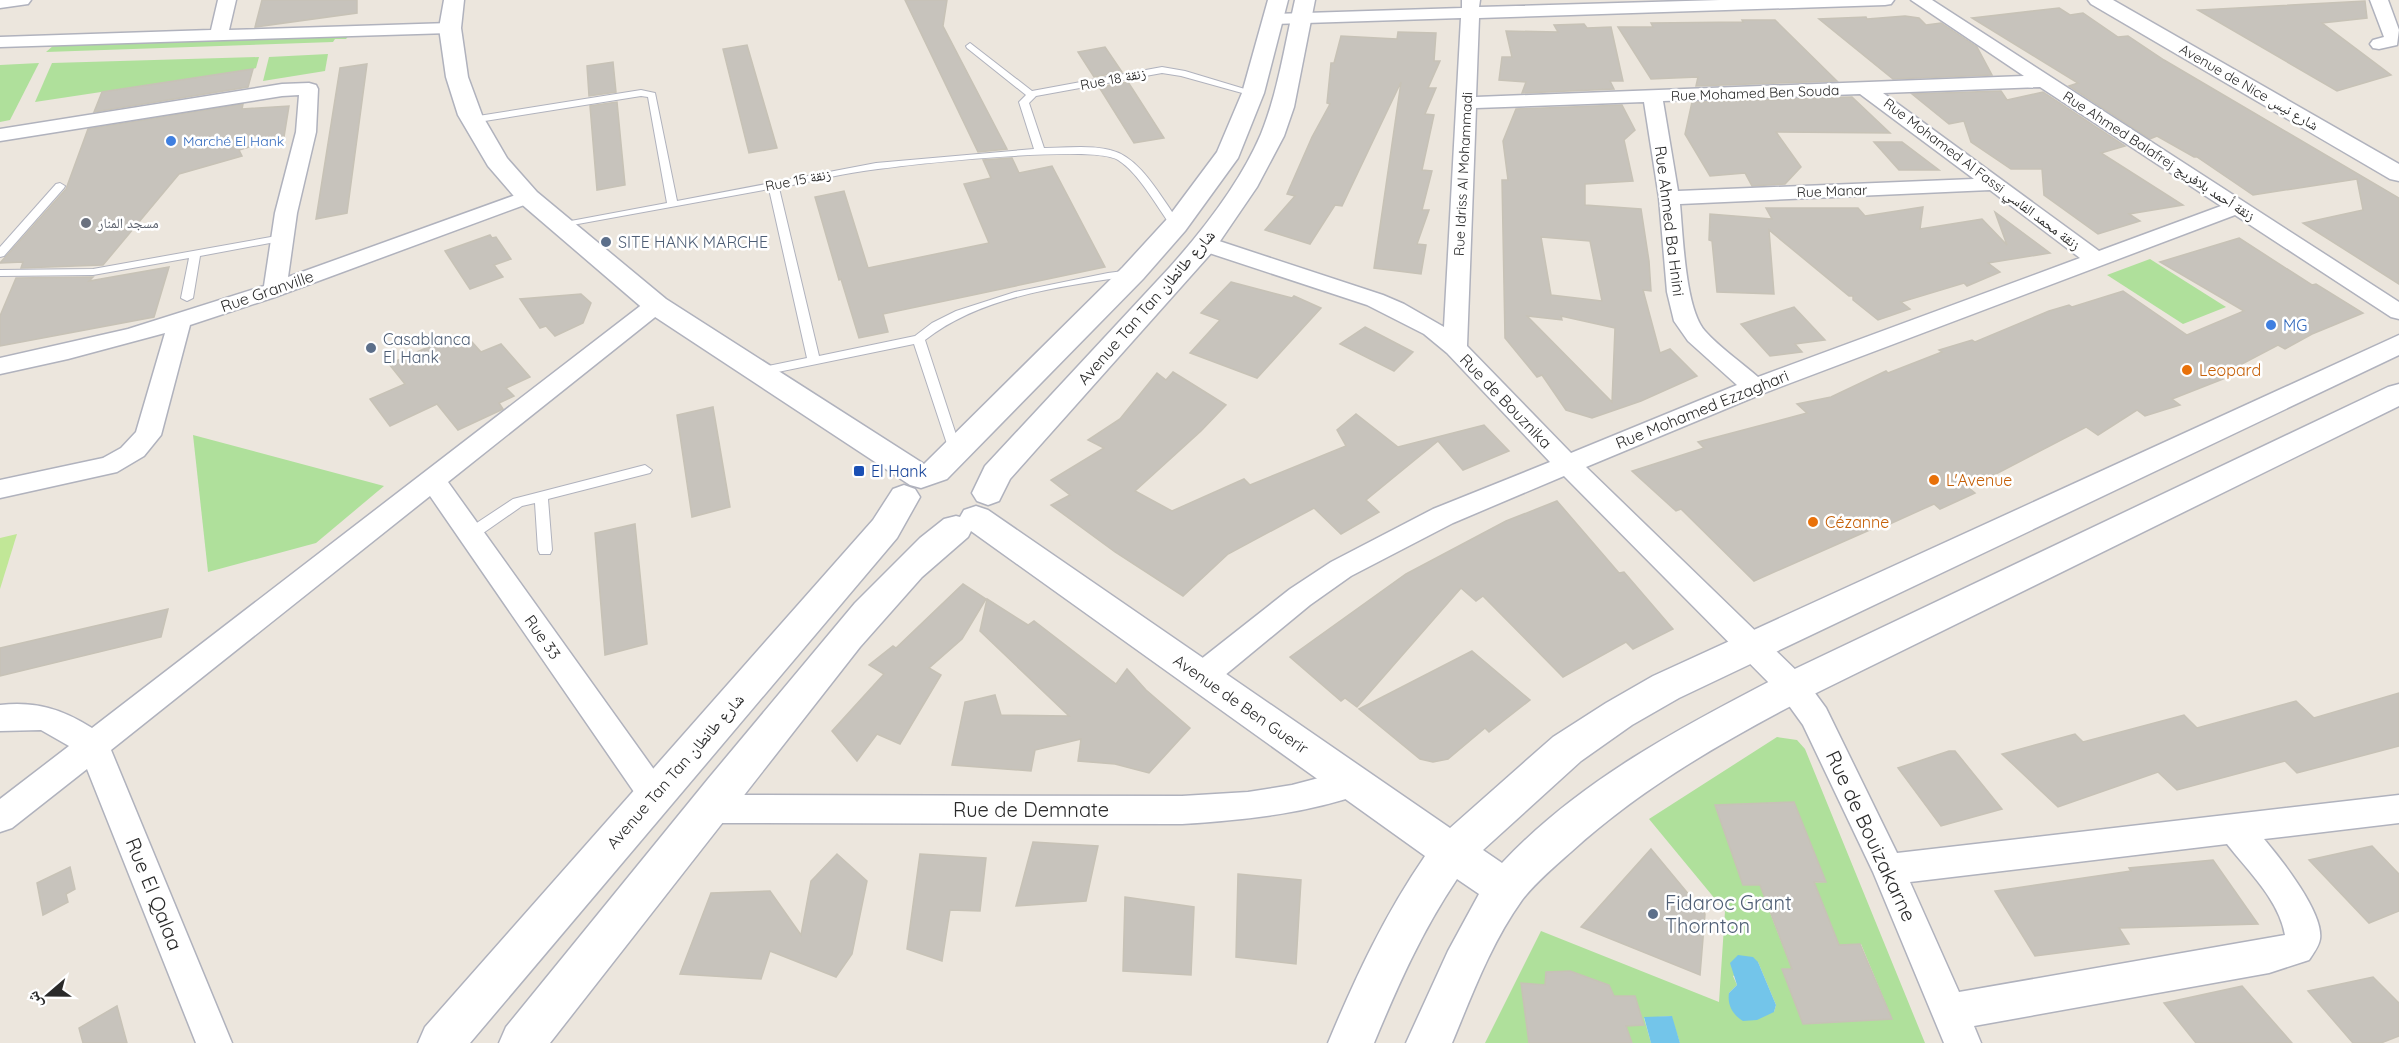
<svg xmlns="http://www.w3.org/2000/svg" width="2399" height="1043" font-family="Quicksand,'Noto Naskh Arabic',sans-serif">
<rect width="100%" height="100%" fill="#ece6dd"/>
<g fill="#afe09b" fill-rule="evenodd">
<path d="M350 34 346 39H335L333 42 46 52 54 45Z"/>
<path d="M328 54 325 71 263 81 269 57Z"/>
<path d="M259 57 256 68 253 69 35 102 52 63Z"/>
<path d="M39 63 10 120 0 122V65Z"/>
<path d="M2150 259 2226 307 2183 324 2107 275Z"/>
<path d="M193 435 384 486 316 543 208 572Z"/>
<path d="M1777 737 1797 740 1805 749 1925 1043H1680L1671 1016 1644 1018 1651 1043H1632L1626 1026 1644 1025 1635 996H1614L1609 985 1570 971 1546 972 1545 985 1529 1043H1485L1541 931 1719 1002 1725 911 1649 819ZM1793 802 1826 882 1743 885 1715 805ZM1824 907 1839 945 1861 944 1892 1019 1803 1024 1782 969H1792L1769 910ZM1758 962 1776 1005 1774 1012 1729 993 1737 985 1733 976Z"/>
</g>
<path fill="#c1e797" d="M17 534 0 589V538Z"/>
<g fill="#73c5ea">
<path d="M1738 955 1753 957 1758 962 1776 1005 1774 1012 1757 1020 1743 1021C1733 1015 1727 1005 1729 993L1737 985 1730 963Z"/>
<path d="M1672 1016 1680 1043H1651L1644 1017Z"/>
</g>
<g fill="#c7c3bc" stroke="#c7c2b6" stroke-width="1.5" fill-rule="evenodd">
<path d="M262 0H357V13L255 27Z"/>
<path d="M905 0H947L943 26 1007 149 978 152Z"/>
<path d="M2365 1 2367 18 2322 23 2391 75 2337 91 2198 10Z"/>
<path d="M2059 8 2070 15 2083 13 2118 37 2128 36 2164 60 2399 198V284L2303 223 2363 210 2357 179 2253 195 2197 157H2194L2157 136 2150 139 2069 86 2078 83 1972 18Z"/>
<path d="M1905 16 1919 18 1926 25 1941 23 1977 47 1992 75 1893 79 1819 19 1866 17 1867 19Z"/>
<path d="M1742 20H1775L1837 81 1696 86 1698 77 1651 79 1618 27H1653L1651 23 1743 22Z"/>
<path d="M1584 24 1587 28 1611 27 1623 81H1610L1614 89 1522 93 1526 82 1499 80 1502 57H1512L1506 31 1558 32 1554 25Z"/>
<path d="M1398 32 1436 33 1434 61H1440L1428 88H1436L1425 114 1434 115 1422 170 1432 171 1422 210H1429L1417 244 1426 245 1421 274 1374 268 1401 82 1342 206 1335 205 1310 244 1265 230 1295 196 1287 194 1312 137 1330 104 1327 103 1331 63H1334L1341 36 1397 39Z"/>
<path d="M747 45 777 148 749 153 723 49Z"/>
<path d="M1105 47 1122 72 1094 77 1078 52Z"/>
<path d="M613 62 616 92 589 96 587 66Z"/>
<path d="M367 64 347 213 316 219 340 68Z"/>
<path d="M253 69 248 87 94 112 102 92Z"/>
<path d="M1128 82 1164 138 1134 143 1099 87Z"/>
<path d="M2001 91 2007 100 2043 92 2125 146 2101 153 2183 205 2129 214 2140 221 2098 234 2044 195 2042 169H2011L1971 142 1964 121 1949 124 1912 94Z"/>
<path d="M1852 97 1890 133 1776 132 1801 167 1785 184 1752 186 1745 173 1710 176 1685 134 1692 102Z"/>
<path d="M617 102 625 185 597 190 590 106Z"/>
<path d="M243 104 242 109 289 106 284 137 239 150 242 156 179 174 103 265 21 268 23 262 0 263 66 189 88 129Z"/>
<path d="M1622 105 1635 130 1624 140 1633 181 1585 184V205L1641 209 1649 261 1651 291 1643 290 1660 353 1670 349 1697 376 1641 401 1592 418 1566 410 1542 375 1537 377 1505 338 1502 180H1508L1503 141 1516 109ZM1541 237 1590 241 1602 301 1551 295ZM1527 316 1562 320 1561 316 1615 328 1612 402Z"/>
<path d="M1874 142H1902L1939 170H1899Z"/>
<path d="M1012 158 1019 173 1052 166 1105 267 883 314 888 332 859 338 841 279 839 280 815 197 844 191 868 268 989 243 964 184 991 178 983 160Z"/>
<path d="M1923 207 1920 229 1982 219 2007 245 1995 212 2050 253 1988 263 2000 272 1967 286 1964 283 1901 302 1910 309 1878 320 1853 300V296H1849L1769 230 1774 294 1717 292 1712 241 1709 240 1710 214 1772 219 1766 208H1858L1865 216Z"/>
<path d="M490 235 492 238 496 237 511 259 494 265 503 277 470 289 445 251Z"/>
<path d="M2239 238 2312 285 2316 284 2363 313 2312 334 2285 349 2278 345 2219 376 2223 379 2172 399 2180 405 2145 416 2137 410 2098 435 2086 427 1969 488 1975 493 1940 509 1934 504 1883 527 1881 525 1754 581 1681 509 1676 511 1632 471 1704 448 1698 442 1807 413 1797 404 1831 397 1886 371 1888 373 1942 352 1939 350 1972 340 1975 342 2049 311 2069 305 2072 307 2123 291 2187 335 2244 311 2160 262Z"/>
<path d="M169 267 154 317 0 346V316L16 278 93 277 89 281Z"/>
<path d="M1231 282 1292 298 1294 296 1321 308 1257 378 1190 353 1220 320 1201 313Z"/>
<path d="M581 294 591 303 583 323 555 336 546 326 540 328 520 299Z"/>
<path d="M1794 307 1825 340 1795 344 1802 352 1770 356 1741 324Z"/>
<path d="M1365 327 1413 352 1394 371 1340 344Z"/>
<path d="M449 338 472 342 481 352 501 344 530 377 506 388 514 396 499 403 503 409 501 410 458 430 437 404 390 426 370 399 405 384 389 364Z"/>
<path d="M1173 372 1226 405 1201 431 1135 491 1172 511 1244 479 1250 485 1346 446 1337 430 1356 414 1398 447 1484 425 1509 451 1463 470 1438 441 1366 500 1379 512 1341 534 1314 508 1228 554 1183 596 1115 552 1051 505 1070 495 1051 480 1104 448 1088 440 1120 419 1157 373 1166 380Z"/>
<path d="M713 407 730 507 692 517 677 415Z"/>
<path d="M1557 501 1619 573 1624 572 1673 629 1633 649 1626 642 1563 677 1483 596 1476 601 1461 588 1357 707 1345 698 1341 701 1290 657 1406 574 1506 521Z"/>
<path d="M635 524 647 644 605 655 595 533Z"/>
<path d="M963 584 986 599 962 639 929 668 941 675 900 744 877 734 857 761 832 731 884 674 869 665 893 646 896 648Z"/>
<path d="M987 599 1028 625 1034 621 1116 684 1127 669 1146 690 1190 728 1149 773 1115 764 1078 761 1081 739 1035 750 1031 771 952 765 965 702 995 695 1001 715 1069 716 980 631Z"/>
<path d="M168 609 161 637 0 676V648Z"/>
<path d="M1472 651 1530 700 1489 732 1485 728 1448 759 1433 762 1420 759 1359 709Z"/>
<path d="M2399 693V746L2297 773 2285 761 2177 790 2158 772 2058 807 2002 754 2075 734 2083 742 2184 715 2197 728 2296 701 2314 718Z"/>
<path d="M1949 751H1955L2002 809 1941 826 1898 768Z"/>
<path d="M1794 802 1826 882H1814L1839 945 1860 944 1892 1019 1803 1024 1782 969H1792L1760 885H1743L1715 805Z"/>
<path d="M1033 842 1098 846 1086 901 1016 906Z"/>
<path d="M2372 846 2399 874V911L2369 923 2309 860Z"/>
<path d="M1651 849 1705 914 1700 975 1581 927Z"/>
<path d="M837 854 867 881 852 954 836 977 770 951 761 979 680 974 711 893 770 891 801 935 811 881Z"/>
<path d="M920 854 986 858 980 911 950 910 942 961 907 949Z"/>
<path d="M2213 860 2258 924 2119 928 2129 944 2035 956 1995 891 2131 871 2129 868Z"/>
<path d="M70 867 75 889 66 894 68 902 43 915 37 883Z"/>
<path d="M1238 874 1301 880 1296 964 1236 957Z"/>
<path d="M1125 897 1194 907 1191 975 1123 971Z"/>
<path d="M1570 971 1609 985 1614 996H1635L1644 1025 1626 1026 1632 1043H1529L1521 983 1545 985 1546 972Z"/>
<path d="M2373 977 2399 1003V1036L2381 1043H2353L2308 991Z"/>
<path d="M2242 986 2292 1043H2196L2164 1003Z"/>
<path d="M117 1006 127 1043H83L79 1028Z"/>
</g>
<g fill="none" stroke-linecap="round" stroke-linejoin="round">
<g stroke="#b0b2bd" stroke-width="2">
<g id="lane">
<path d="M970 43 1032 91 1162 67 1185 71 1258 93 1253 96 1181 76 1162 73 1036 96 1029 103 1044 148C1065 148 1090 145 1110 150 1141 157 1161 198 1180 223L1181 225 1176 228 1172 227C1157 207 1139 173 1118 160 1094 144 915 164 878 169 844 173 811 181 779 188L819 356 915 336 932 323 956 311 1015 292 1108 273 1131 270 1137 273 1131 276C1062 286 981 296 925 340L962 453 956 457 950 453 914 344 758 376 754 375 752 372 754 369 807 358 769 189 556 228 555 226 560 223 667 203 648 97 641 96 472 123 467 120 472 117 641 90 655 93 677 201 876 163 1034 149 1019 102 1026 95 967 48 966 46Z"/>
<path d="M60 183 65 186 64 188 4 256 0 257V247L56 184Z"/>
<path d="M282 235 286 236V240L200 256 193 298 187 301 181 298 189 258 93 275 0 276V270L93 269Z"/>
<path d="M645 465 652 470 650 473 548 499 552 550 550 554H540L538 550 535 503 522 506 476 538H466L464 534 466 530 513 499Z"/>
</g>
</g>
<g stroke="#b0b2bd" stroke-width="3">
<g id="street">
<path d="M0 0H31L28 4 0 8Z"/>
<path d="M218 0H236L229 30 450 23 456 24 459 28 456 32 450 33 0 47V37L211 30Z"/>
<path d="M1462 0H1480L1479 7 1720 0H1894L1891 4 1885 5 1479 18 1476 97 2024 76 1911 0H1932L2399 302V319L2391 317 2235 215 1764 393 1586 467 1804 678 1826 708 1897 853 2399 795V823L2264 839C2281 859 2324 913 2320 939 2319 946 2313 954 2309 960L2269 973 1974 1026 1981 1043H1944L1873 872 1803 725 1782 696 1564 476 1453 523 1351 576 1310 605 1213 685 1202 688 1191 685 1187 676 1191 667 1290 589 1331 562 1433 509 1550 462 1447 353 1424 334 1367 305 1197 249 1194 244 1197 239 1205 237 1213 239 1383 295 1404 304 1444 327 1461 18 1274 24 1268 23 1265 19 1268 15 1274 14 1462 8ZM2040 87 2221 206 2099 251 1883 93ZM1860 94 1974 179 1678 191 1663 101ZM1644 102 1659 198 1667 292 1674 321 1688 341 1737 385 1571 453 1467 346 1476 108ZM1990 190 2080 258 1758 377C1741 362 1720 348 1705 331 1685 309 1683 234 1680 204ZM2227 844C2248 871 2279 900 2285 935L1959 992 1910 882Z"/>
<path d="M2370 0H2388L2399 30 2397 45 2379 49 2373 48 2370 44 2373 40 2384 37Z"/>
<path d="M309 83 316 85 318 89 316 132 297 213 288 277 521 193 528 191 535 193 538 197 535 201 275 297 190 325 161 435 144 456 117 472 0 498V480L103 458 121 448 136 432 165 333 68 359 0 374V358L128 329 264 286 275 213 296 132 299 95 282 96 0 141V129L282 84Z"/>
<path d="M656 298 664 300 667 305 664 310 448 482 665 785 670 795 665 805 654 809 643 805 430 496 111 750 232 1043H196L87 769 12 828 0 832V799L69 746 41 730 0 731V705C36 701 62 709 92 728L648 300Z"/>
<path d="M1353 769 1364 773 1369 783 1364 793C1305 814 1244 820 1182 824L706 823 695 819 690 809 695 799 706 795 1182 796 1248 792 1292 785Z"/>
</g>
</g>
<g stroke="#b0b2bd" stroke-width="3">
<g id="secondary">
<path d="M444 0H464L461 28 468 77 482 115 507 158 537 192 666 299 924 464 1123 267 1167 219 1217 152 1242 93 1268 0H1288L1264 93 1238 158 1185 231 1143 279 947 479 921 488 910 485 646 311 519 202 488 166 458 115 446 77 439 28Z"/>
<path d="M1295 0H1315L1294 107 1284 136 1257 187 1214 250 1010 479 999 501 988 505 977 501 972 493 985 466 1170 267C1204 229 1241 181 1261 134 1278 92 1285 44 1295 0Z"/>
<path d="M2088 0H2113L2399 164V181L2390 179 2091 4Z"/>
<path d="M2399 335V355L1679 698 1632 725 1581 761 1483 850 1502 863C1579 781 1681 727 1780 676L2388 387 2399 384V406L1806 698C1722 742 1641 788 1571 852 1554 867 1536 882 1522 900 1491 943 1472 995 1452 1043H1406L1448 951 1479 894 1457 879C1421 933 1399 983 1374 1043H1328C1355 978 1385 914 1425 856L971 531 968 537 922 577 860 647 550 1043H499L506 1027 708 779 855 603 920 538 944 519 956 516 960 517 964 510 976 506 988 510 1450 828 1553 737 1606 703 1653 676Z"/>
<path d="M904 485 915 489 920 497 897 538 470 1043H418L425 1027 873 520 893 489Z"/>
</g>
</g>
<use href="#lane" fill="#fff" fill-rule="evenodd"/>
<use href="#street" fill="#fff" fill-rule="evenodd"/>
<use href="#secondary" fill="#fff" fill-rule="evenodd"/>
</g>
<g fill="#3f7fe0" stroke="#fff" stroke-width="2">
<circle cx="171" cy="141" r="6"/>
<circle cx="2271" cy="325" r="6"/>
</g>
<circle fill="#6b7280" stroke="#fff" stroke-width="2" cx="86" cy="223" r="6"/>
<g fill="#5c6f8a" stroke="#fff" stroke-width="2">
<circle cx="606" cy="242" r="6"/>
<circle cx="371" cy="348" r="6"/>
<circle cx="1653" cy="914" r="6"/>
</g>
<g fill="#e8710a" stroke="#fff" stroke-width="2">
<circle cx="2187" cy="370" r="6"/>
<circle cx="1934" cy="480" r="6"/>
<circle cx="1813" cy="522" r="6"/>
</g>
<rect fill="#1a4fb4" stroke="#fff" stroke-width="2" x="853" y="465" width="12" height="12" rx="3"/>
<g text-anchor="middle" stroke-width="5" stroke-linejoin="round" paint-order="stroke">
<g font-size="14" fill="#2a2a2a" stroke="#fff">
<text transform="translate(1113 79) rotate(-11)" y="5">Rue 18 زنقة</text>
<text transform="translate(2249 87) rotate(30)" y="5">Avenue de Nice شارع نيس</text>
<text transform="translate(1755 93) rotate(-2)" y="5">Rue Mohamed Ben Souda</text>
<text transform="translate(2159 156) rotate(33)" y="5">Rue Ahmed Balafrej زنقة أحمد بلافريج</text>
<text transform="translate(1463 174) rotate(-87)" y="5">Rue Idriss Al Mohammadi</text>
<text transform="translate(1982 174) rotate(37)" y="5">Rue Mohamed Al Fassi زنقة محمد الفاسي</text>
<text transform="translate(798 180) rotate(-11)" y="5">Rue 15 زنقة</text>
<text transform="translate(1832 191) rotate(-2)" y="5">Rue Manar</text>
</g>
<g font-size="14" fill="#366cbe" stroke="#fff" text-anchor="start">
<text x="183" y="146">Marché El Hank</text>
</g>
<g font-size="14" fill="#5b616d" stroke="#fff" text-anchor="start">
<text x="98" y="228">مسجد المنار</text>
</g>
<g font-size="16" fill="#2a2a2a" stroke="#fff">
<text transform="translate(1670 221) rotate(83)" y="6">Rue Ahmed Ba Hnini</text>
<text transform="translate(267 291) rotate(-19)" y="6">Rue Granville</text>
<text transform="translate(1146 307) rotate(-49)" y="6">Avenue Tan Tan شارع طانطان</text>
<text transform="translate(1506 401) rotate(46)" y="6">Rue de Bouznika</text>
<text transform="translate(1702 409) rotate(-22)" y="6">Rue Mohamed Ezzaghari</text>
<text transform="translate(543 637) rotate(55)" y="6">Rue 33</text>
<text transform="translate(1241 704) rotate(35)" y="6">Avenue de Ben Guerir</text>
<text transform="translate(675 771) rotate(-49)" y="6">Avenue Tan Tan شارع طانطان</text>
</g>
<g font-size="16" fill="#4e5e75" stroke="#fff" text-anchor="start">
<text x="618" y="248">SITE HANK MARCHE</text>
<text x="383" y="345">Casablanca<tspan x="383" dy="18">El Hank</tspan></text>
</g>
<g font-size="16" fill="#366cbe" stroke="#fff" text-anchor="start">
<text x="2283" y="331">MG</text>
</g>
<g font-size="16" fill="#c56008" stroke="#fff" text-anchor="start">
<text x="2199" y="376">Leopard</text>
<text x="1946" y="486">L'Avenue</text>
<text x="1825" y="528">Cézanne</text>
</g>
<g font-size="16" fill="#164399" stroke="#fff" text-anchor="start">
<text x="871" y="477">El Hank</text>
</g>
<g font-size="20" fill="#2a2a2a" stroke="#fff">
<text x="1031" y="817">Rue de Demnate</text>
<text transform="translate(1871 836) rotate(65)" y="7">Rue de Bouizakarne</text>
<text transform="translate(154 894) rotate(68)" y="7">Rue El Qalaa</text>
</g>
<g font-size="20" fill="#4e5e75" stroke="#fff" text-anchor="start">
<text x="1665" y="910">Fidaroc Grant<tspan x="1665" dy="23">Thornton</tspan></text>
</g>
</g>
<g transform="translate(48 995) rotate(250)" stroke="#ffffff" stroke-width="4.5" paint-order="stroke">
<path d="M0-4.5L10 22L0 15L-10 22Z" fill="#2a2a2a"/>
<text y="-9" font-size="16" font-weight="bold" text-anchor="middle" fill="#2a2a2a">ش</text>
</g>
</svg>
